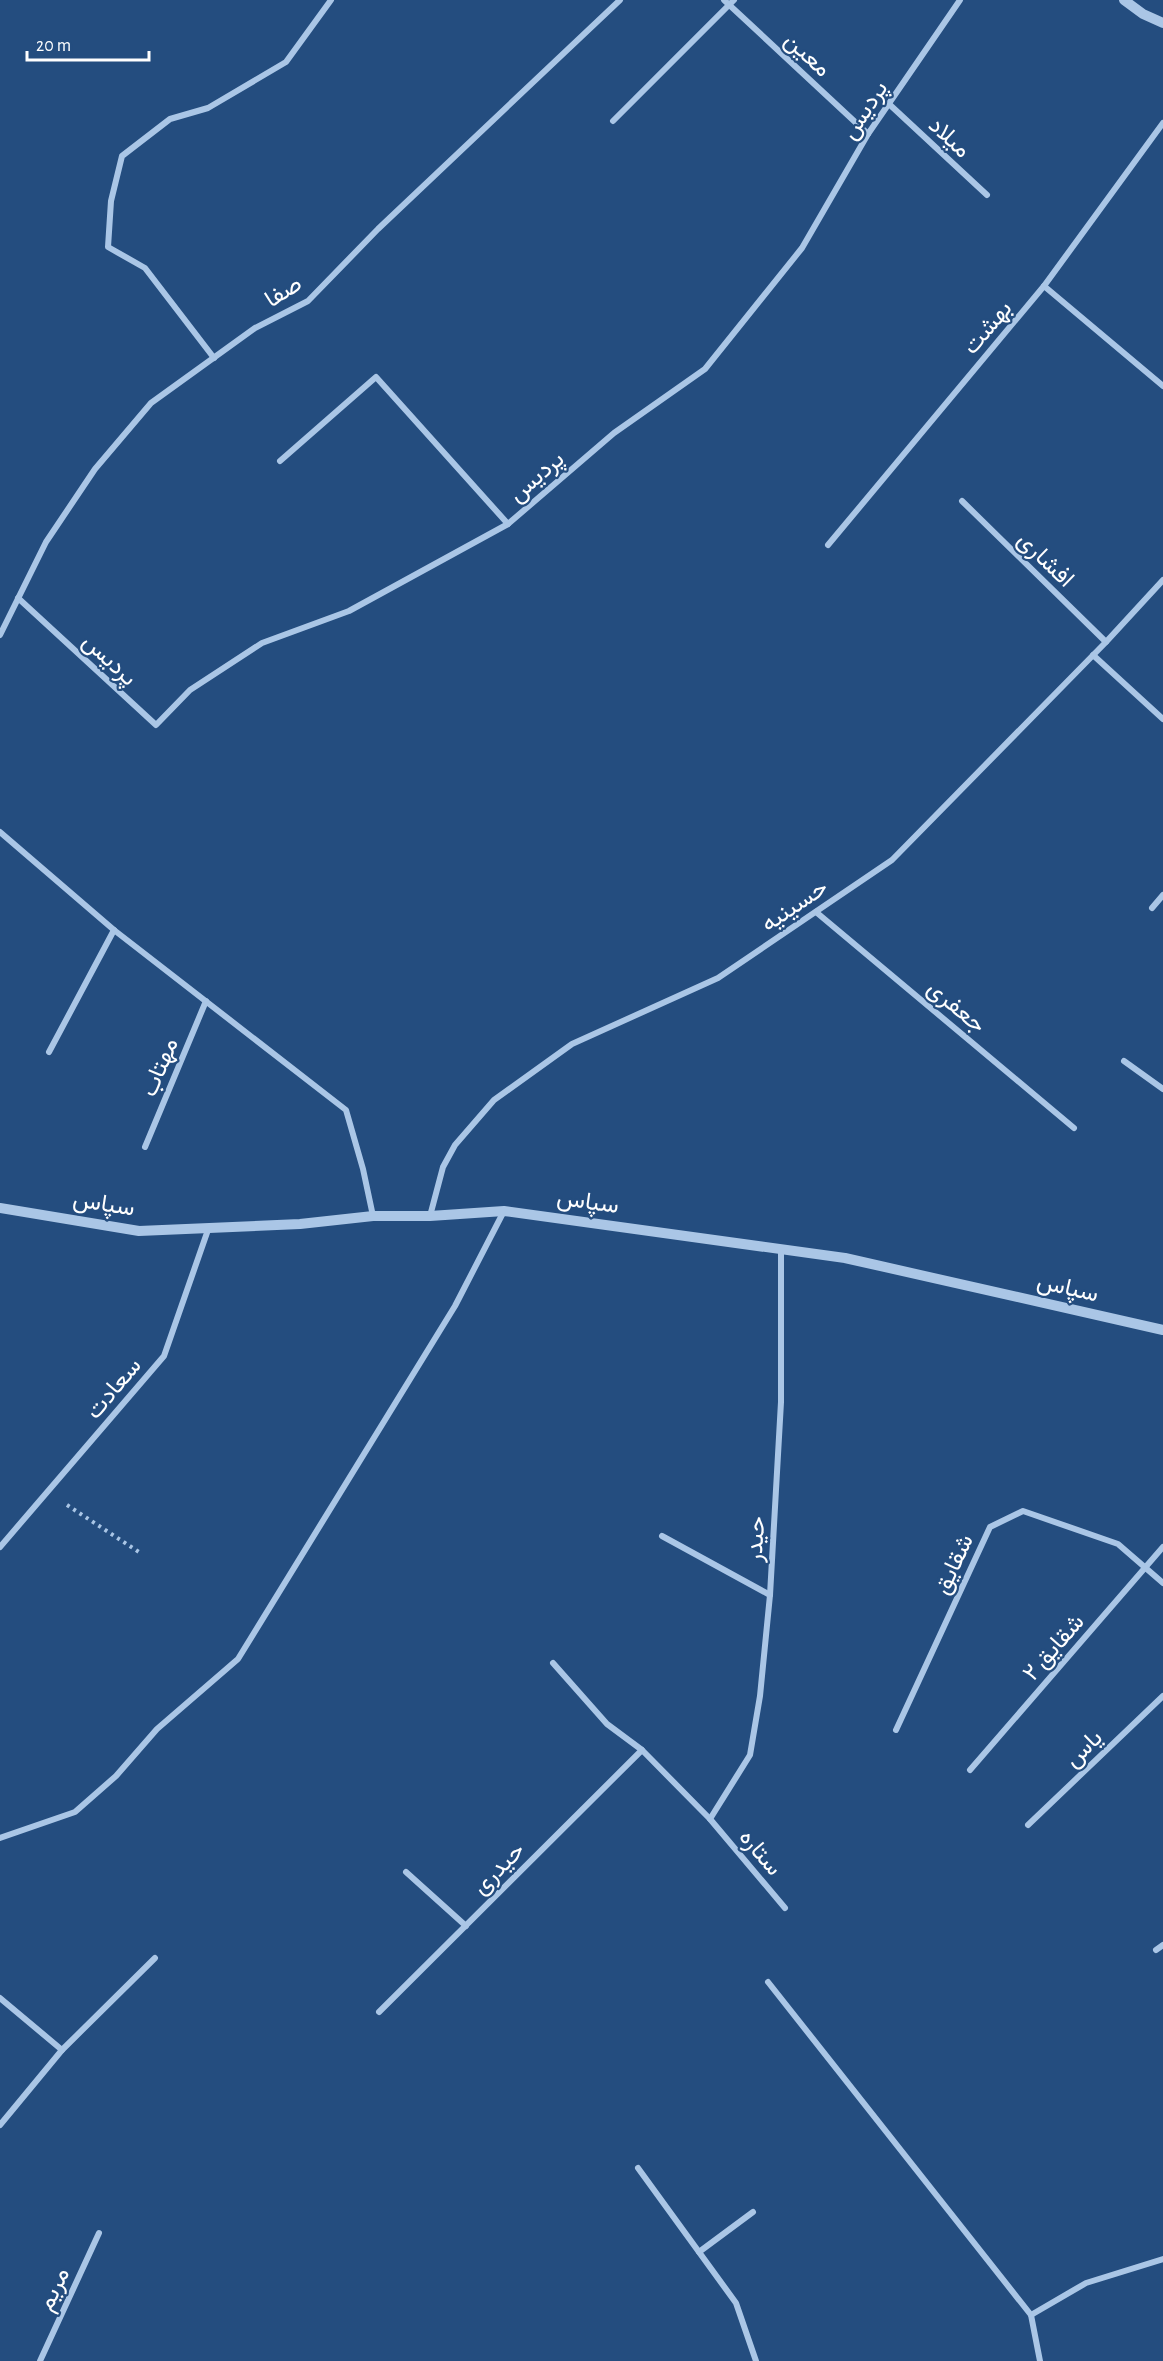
<svg xmlns="http://www.w3.org/2000/svg" width="1163" height="2361" font-family="'Alegreya Sans',Vazirmatn,sans-serif">
<rect width="100%" height="100%" fill="#244d7f"/>
<g fill="none" stroke-linecap="round" stroke-linejoin="round">
<path stroke="#aac6e6" stroke-width="4" stroke-dasharray="3 4.5" stroke-linecap="butt" d="M67 1505 142 1554"/>
<g stroke="#aac6e6" stroke-width="6">
<path d="M724 0 868 134"/>
<path d="M889 104 987 195"/>
<path d="M613 121 734 0"/>
<path d="M1044 286 1163 386"/>
<path d="M214 358 145 268 108 247 111 201 122 156 170 119 208 108 286 62 331 0"/>
<path d="M280 461 376 377 508 524"/>
<path d="M962 501 1106 642"/>
<path d="M828 545 1044 286 1163 123"/>
<path d="M18 598 156 725 190 690 262 643 349 611 508 524 614 433 705 369 802 248 868 134 960 0"/>
<path d="M0 635 46 542 95 469 151 403 255 328 308 301 378 229 620 0"/>
<path d="M1093 655 1163 719"/>
<path d="M0 832 114 930 346 1110 363 1169 373 1216"/>
<path d="M1152 908 1163 895"/>
<path d="M816 912 1074 1128"/>
<path d="M49 1052 114 930"/>
<path d="M1124 1061 1163 1089"/>
<path d="M145 1147 206 1001"/>
<path d="M430 1216 443 1167 455 1145 494 1100 572 1044 718 978 892 860 1106 642 1163 580"/>
<path d="M662 1536 770 1595"/>
<path d="M0 1547 164 1356 209 1227"/>
<path d="M553 1663 607 1724 642 1750 710 1819 785 1908"/>
<path d="M896 1730 990 1527 1023 1511 1118 1544 1163 1583"/>
<path d="M970 1770 1163 1547"/>
<path d="M710 1819 750 1755 760 1696 770 1595 781 1402V1250"/>
<path d="M1028 1825 1163 1696"/>
<path d="M0 1838 75 1812 116 1776 157 1729 238 1659 455 1306 504 1211"/>
<path d="M406 1872 466 1926"/>
<path d="M1156 1950 1163 1945"/>
<path d="M768 1982 1031 2315 1086 2283 1163 2259"/>
<path d="M0 1998 62 2050"/>
<path d="M379 2012 642 1750"/>
<path d="M0 2125 62 2050 155 1958"/>
<path d="M638 2168 736 2303 756 2361"/>
<path d="M699 2252 753 2212"/>
<path d="M1031 2315 1040 2361"/>
<path d="M40 2361 99 2233"/>
</g>
<g stroke="#aac6e6" stroke-width="10">
<path d="M1124 0 1143 14 1163 23"/>
<path d="M0 1208 139 1231 300 1224 373 1216H430L504 1211 845 1258 1163 1330"/>
</g>
</g>
<g text-anchor="middle" stroke-width="4.5" stroke-linejoin="round" paint-order="stroke">
<g font-size="24" fill="#fff" stroke="#244d7f">
<text transform="translate(808 54) rotate(43)" y="8">معین</text>
<text transform="translate(864 110) rotate(-57)" y="8">پردیس</text>
<text transform="translate(950 137) rotate(43)" y="8">میلاد</text>
<text transform="translate(283 291) rotate(-32)" y="8">صفا</text>
<text transform="translate(987 327) rotate(-50)" y="8">بهشت</text>
<text transform="translate(536 476) rotate(-41)" y="8">پردیس</text>
<text transform="translate(1046 559) rotate(44)" y="8">افشاری</text>
<text transform="translate(110 659) rotate(43)" y="8">پردیس</text>
<text transform="translate(794 905) rotate(-34)" y="8">حسینیه</text>
<text transform="translate(957 1006) rotate(40)" y="8">جعفری</text>
<text transform="translate(159 1067) rotate(-67)" y="8">مهتاب</text>
<text transform="translate(588 1201) rotate(8)" y="8">سپاس</text>
<text transform="translate(104 1203) rotate(9)" y="8">سپاس</text>
<text transform="translate(1068 1287) rotate(13)" y="8">سپاس</text>
<text transform="translate(113 1388) rotate(-50)" y="8">سعادت</text>
<text transform="translate(755 1539) rotate(-86)" y="8">حیدر</text>
<text transform="translate(953 1564) rotate(-65)" y="8">شقایق</text>
<text transform="translate(1053 1647) rotate(-49)" y="8">شقایق ۲</text>
<text transform="translate(1083 1748) rotate(-44)" y="8">یاس</text>
<text transform="translate(761 1852) rotate(50)" y="8">ستاره</text>
<text transform="translate(498 1868) rotate(-45)" y="8">حیدری</text>
<text transform="translate(53 2289) rotate(-65)" y="8">مریم</text>
</g>
</g>
<path d="M27 51v9h122v-9" fill="none" stroke="#ffffff" stroke-width="3"/>
<text x="36" y="51" font-size="18" fill="#ffffff" stroke="#244d7f" stroke-width="4.5" paint-order="stroke">20 m</text>
</svg>
